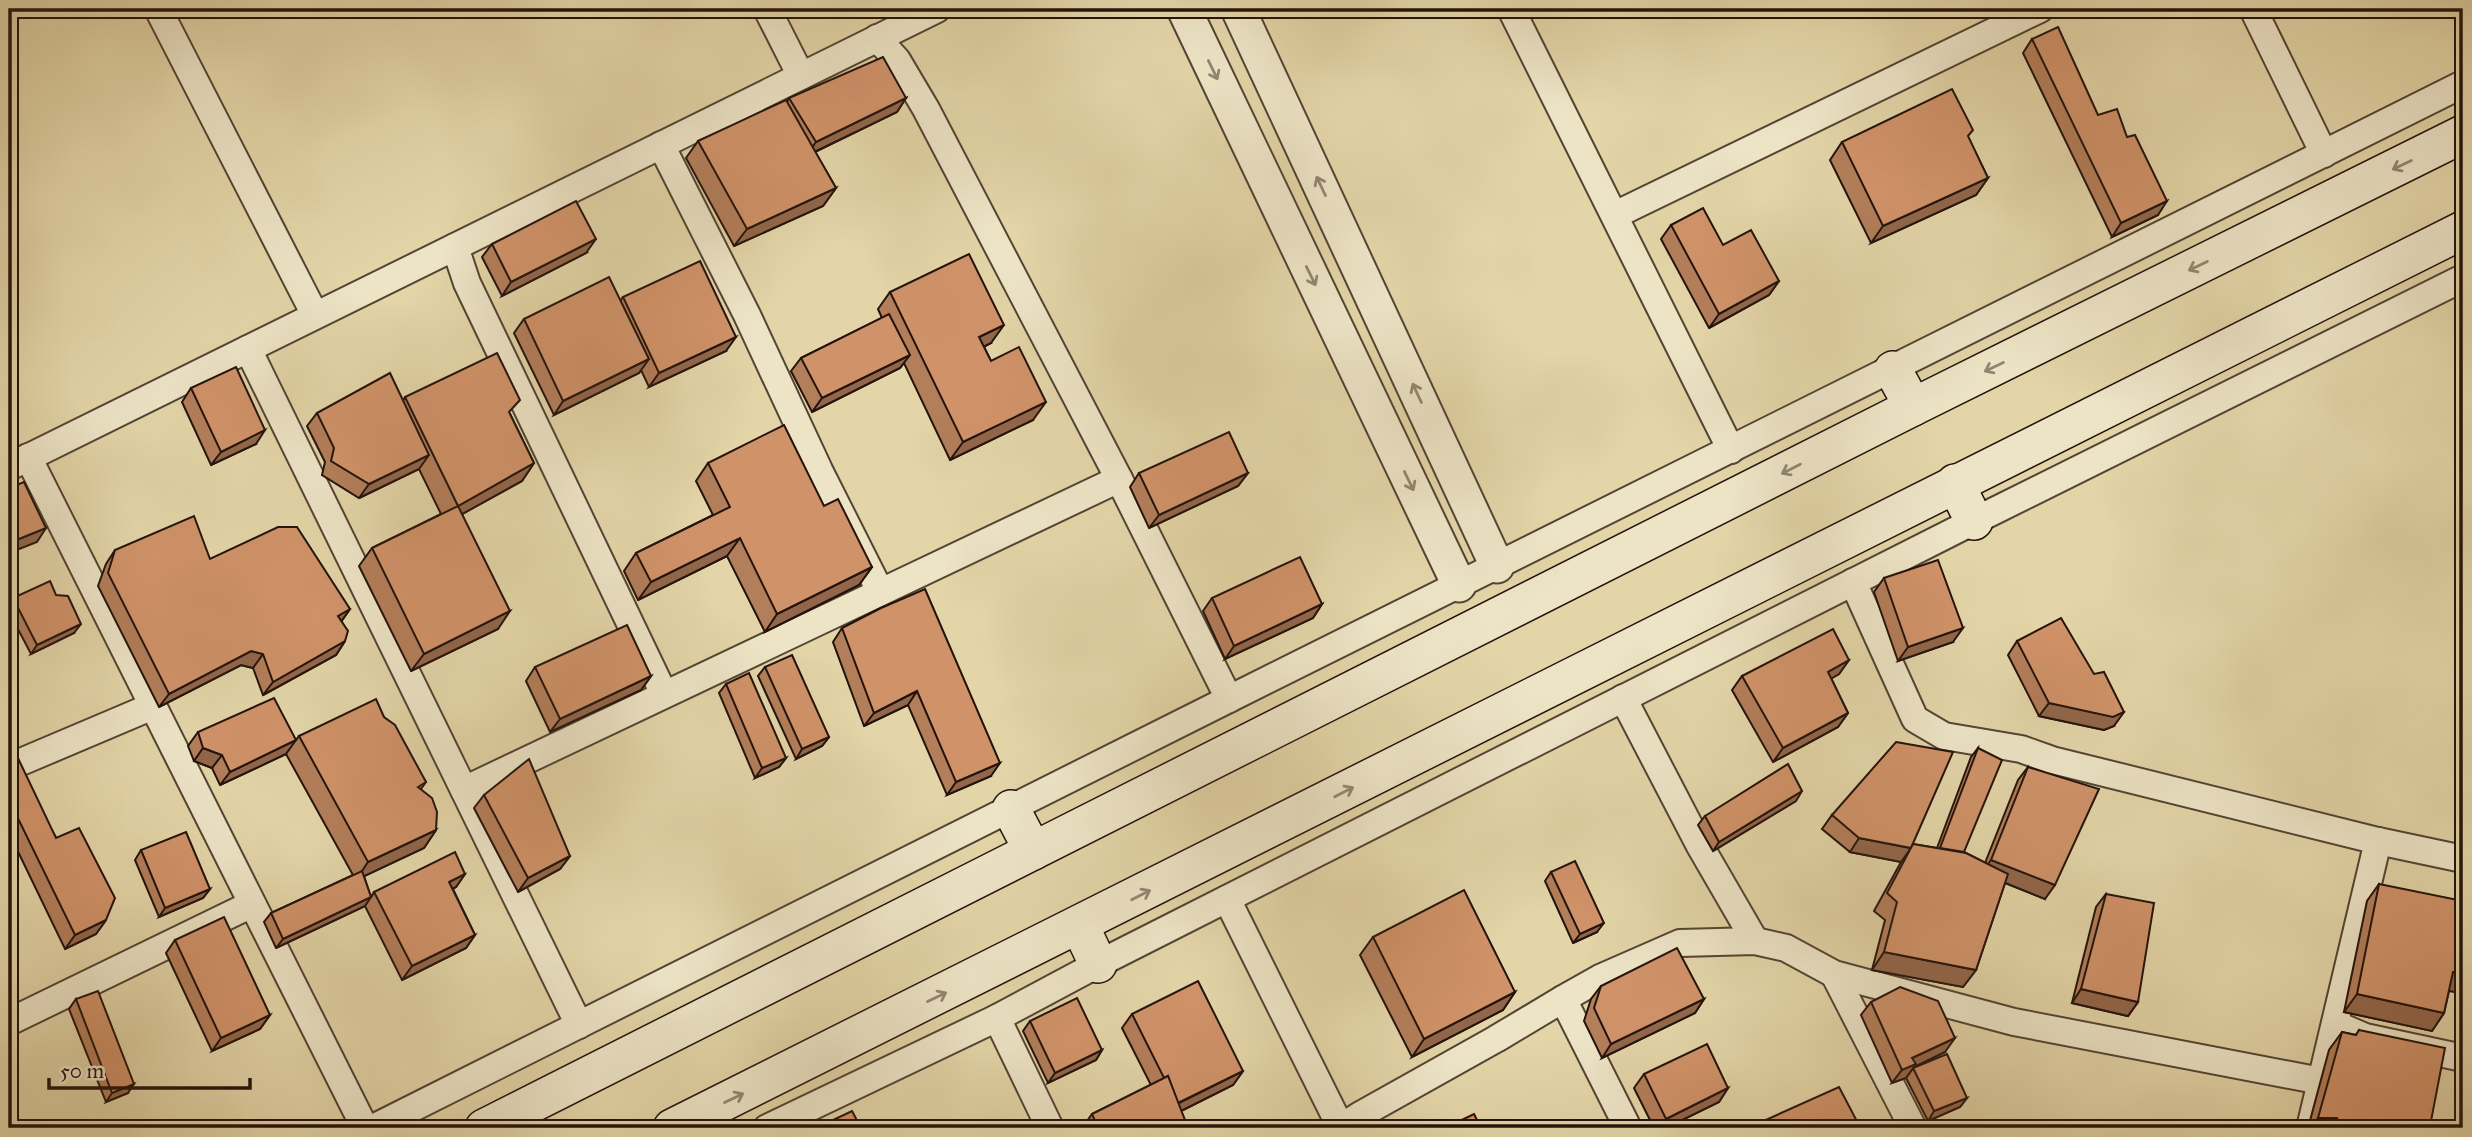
<svg xmlns="http://www.w3.org/2000/svg" width="2472" height="1137" font-family="'IM FELL Great Primer',serif">
<rect width="100%" height="100%" fill="#e3d5a8"/>
<filter id="stains"><feTurbulence type="fractalNoise" baseFrequency=".00286" numOctaves="4"/><feColorMatrix values="0 0 0 0 .2 0 0 0 0 .09 0 0 0 0 .02 0 0 0 .5 -.17"/></filter>
<radialGradient id="worn" r=".72"><stop offset=".6" stop-color="#630" stop-opacity="0"/><stop offset="1" stop-color="#630" stop-opacity=".3"/></radialGradient>
<g fill="none" stroke-linecap="round" stroke-linejoin="round">
<g stroke="#534433" stroke-width="30">
<g id="minor">
<path d="M158 9 315 315"/>
<path d="M767 9 801 76"/>
<path d="M1511 9 1731 450"/>
<path d="M2253 9 2324 154"/>
<path d="M877 38 897 60 926 109 1119 479 1229 699"/>
<path d="M661 145 747 315 820 472 880 591"/>
<path d="M1615 215 2040 9"/>
<path d="M455 247 467 283 664 694"/>
<path d="M248 349 579 1025"/>
<path d="M28 457 365 1128"/>
<path d="M9 467 937 9"/>
<path d="M1853 582 1915 719 1944 736 2021 749 2052 760 2378 841 2463 859"/>
<path d="M1623 698 1700 846 1755 941"/>
<path d="M9 767 153 706"/>
<path d="M464 790 1119 479"/>
<path d="M1227 899 1341 1128"/>
<path d="M1834 974 1913 1128"/>
<path d="M1563 999 1628 1128"/>
<path d="M997 1018 1050 1128"/>
<path d="M9 1022 252 904"/>
<path d="M2335 1024 2365 1037 2463 1058"/>
<path d="M373 1128 1229 699 2463 84"/>
<path d="M767 1128 997 1018 1098 964 1974 521 2463 278"/>
<path d="M1340 1128 1362 1114 1496 1039 1563 999 1600 978 1680 943 1755 941 1786 948 1834 974 2014 1022 2321 1081"/>
<path d="M2310 1128 2378 841"/>
</g>
</g>
<g stroke="#534433" stroke-width="37">
<g id="tertiary">
<path d="M1184 9 1459 585"/>
<path d="M1238 9 1497 566"/>
</g>
</g>
<g stroke="#23130c" stroke-width="40">
<g id="secondary">
<path d="M1893 370 1913 407"/>
<path d="M1955 483 1974 521"/>
<path d="M1011 809 1033 851"/>
<path d="M1080 926 1098 964"/>
<path d="M484 1128 1913 407 2463 134"/>
<path d="M672 1128 2463 230"/>
</g>
</g>
<use href="#minor" stroke="#ede4c6" stroke-width="26"/>
<use href="#tertiary" stroke="#ede4c6" stroke-width="33"/>
<use href="#secondary" stroke="#ede4c6" stroke-width="37"/>
</g>
<g fill="#b37e5a" stroke="#23130c" stroke-width="2">
<path d="M2032 39 2098 115 2158 215 2112 237 2023 53Z"/>
<path d="M789 98H906L897 112 815 152 836 188 823 206 734 246 686 158 698 141 787 102Z"/>
<path d="M1968 137 1988 178 1976 195 1871 243 1830 160 1842 142Z"/>
<path d="M1671 225 1779 281 1769 295 1709 328 1661 239Z"/>
<path d="M492 244 586 253 502 296 482 257Z"/>
<path d="M890 292 991 343 984 347 991 361 1033 420 950 460 904 363 900 368 812 412 791 371 801 358 882 318 878 309Z"/>
<path d="M623 297 726 351 649 387 641 370 639 373 554 415 514 333 524 319 620 301Z"/>
<path d="M191 388 256 444 211 465 182 402Z"/>
<path d="M405 397 510 414 534 463 522 481 462 514 498 629 411 671 359 566 372 548 441 514 419 469 359 498 322 475 325 462 307 426 317 413 403 401Z"/>
<path d="M708 463 824 506 872 567 859 585 765 632 727 556 638 600 624 571 636 553 713 515 696 481Z"/>
<path d="M1139 473H1248L1238 486 1149 528 1130 487Z"/>
<path d="M115 550 210 559 350 609 341 622 345 641 336 655 263 695 253 668 241 665 159 707 98 586 106 564Z"/>
<path d="M9 577 13 598 74 633 31 654 9 612Z"/>
<path d="M1884 578 1953 642 1898 661 1874 592Z"/>
<path d="M1212 598 1322 604 1313 618 1225 659 1203 611Z"/>
<path d="M881 608 991 776 947 795 908 705 864 726 833 642 842 628Z"/>
<path d="M2017 641 2114 726 2104 730 2039 716 2008 655Z"/>
<path d="M1849 660 1839 674 1831 678 1848 713 1838 727 1773 762 1732 690 1742 676Z"/>
<path d="M535 667 651 676 641 690 550 732 526 681Z"/>
<path d="M765 667 829 737 822 746 796 759 758 676Z"/>
<path d="M726 684 786 758 779 767 755 778 719 693Z"/>
<path d="M384 717 426 782 421 789 436 830 424 848 364 876 371 897 374 892 465 874 456 887 453 889 475 935 466 948 402 980 365 906 276 948 264 922 271 913 353 875 286 754 220 785 212 768 194 761 188 746 198 732 296 740 299 736Z"/>
<path d="M1978 748 1964 852 1985 863 2018 780 2028 767 2045 899 2005 883 1976 970 1963 987 1872 970 1885 920 1874 911 1901 862 1913 844 1937 848 1971 757Z"/>
<path d="M9 760 106 920 96 934 65 949 9 833Z"/>
<path d="M484 795 570 856 560 869 518 892 474 808Z"/>
<path d="M1796 801 1713 851 1698 825 1705 816Z"/>
<path d="M1832 815 1901 862 1850 852 1822 829Z"/>
<path d="M141 850 210 889 203 898 159 917 135 860Z"/>
<path d="M1551 872 1597 932 1573 943 1545 881Z"/>
<path d="M2379 884 2449 991 2444 1013 2432 1031 2344 1012 2367 901Z"/>
<path d="M2106 894 2138 1002 2128 1016 2072 1003 2096 907Z"/>
<path d="M1373 937 1515 992 1503 1010 1412 1057 1360 955Z"/>
<path d="M175 940 270 1015 260 1029 212 1051 166 953Z"/>
<path d="M1601 986 1704 999 1695 1013 1602 1058 1584 1021 1591 999Z"/>
<path d="M76 999 128 1093 106 1102 69 1009Z"/>
<path d="M1871 1002 1945 1052 1914 1067 1906 1078 1892 1083 1861 1015Z"/>
<path d="M1132 1014 1243 1071 1233 1085 1181 1111 1188 1128H1082L1092 1114 1151 1085 1122 1028Z"/>
<path d="M1030 1021 1102 1050 1096 1060 1048 1083 1023 1031Z"/>
<path d="M2359 1030 2426 1128H2308L2329 1050 2342 1032 2356 1035Z"/>
<path d="M1913 1068 1967 1098 1960 1107 1928 1121 1906 1078Z"/>
<path d="M1644 1074 1728 1088 1719 1102 1666 1128H1654L1634 1088Z"/>
</g>
<g fill="#92664a" stroke="#23130c" stroke-width="2">
<path d="M906 98 897 112 806 156 816 142Z"/>
<path d="M1988 178 1976 195 1871 243 1883 226Z"/>
<path d="M836 188 823 206 734 246 747 229Z"/>
<path d="M2167 201 2158 215 2112 237 2121 223Z"/>
<path d="M596 239 586 253 502 296 511 282Z"/>
<path d="M1779 281 1769 295 1709 328 1719 314Z"/>
<path d="M1004 325 991 343 967 355 979 337Z"/>
<path d="M736 337 726 351 649 387 659 373Z"/>
<path d="M910 355 900 368 812 412 822 398Z"/>
<path d="M649 359 639 373 554 415 563 401Z"/>
<path d="M1046 402 1033 420 950 460 963 442Z"/>
<path d="M265 430 256 444 211 465 221 452Z"/>
<path d="M429 455 419 469 359 498 369 484Z"/>
<path d="M534 463 522 481 446 523 458 506Z"/>
<path d="M1248 473 1238 486 1149 528 1159 515Z"/>
<path d="M46 528 37 542 9 553V543Z"/>
<path d="M740 538 727 556 638 600 651 582Z"/>
<path d="M872 567 859 585 765 632 777 614Z"/>
<path d="M16 594 9 605V597Z"/>
<path d="M1322 604 1313 618 1225 659 1234 646Z"/>
<path d="M350 609 340 623 338 616Z"/>
<path d="M510 611 498 629 411 671 424 654Z"/>
<path d="M81 624 74 633 31 654 37 645Z"/>
<path d="M1963 628 1953 642 1898 661 1908 647Z"/>
<path d="M345 641 336 655 263 695 273 682Z"/>
<path d="M251 651 263 654 253 668 241 665 159 707 169 694Z"/>
<path d="M1849 660 1839 674 1819 686 1828 672Z"/>
<path d="M651 676 641 690 550 732 560 719Z"/>
<path d="M917 691 908 705 864 726 874 713Z"/>
<path d="M2049 703 2124 712 2114 726 2104 730 2039 716Z"/>
<path d="M1848 713 1838 727 1773 762 1783 748Z"/>
<path d="M829 737 822 746 796 759 802 749Z"/>
<path d="M296 740 286 754 220 785 230 772Z"/>
<path d="M203 748 222 755 212 768 194 761Z"/>
<path d="M786 758 779 767 755 778 762 768Z"/>
<path d="M1000 763 991 776 947 795 956 782Z"/>
<path d="M1802 791 1796 801 1713 851 1719 842Z"/>
<path d="M436 830 424 848 356 880 368 862Z"/>
<path d="M1859 838 1911 848 1901 862 1850 852Z"/>
<path d="M570 856 560 869 518 892 528 878Z"/>
<path d="M1991 860 2055 885 2045 899 1981 873Z"/>
<path d="M465 874 456 887 439 895 449 882Z"/>
<path d="M210 889 203 898 159 917 165 908Z"/>
<path d="M371 897 365 906 276 948 283 939Z"/>
<path d="M106 920 96 934 65 949 75 935Z"/>
<path d="M1604 923 1597 932 1573 943 1580 934Z"/>
<path d="M475 935 466 948 402 980 412 966Z"/>
<path d="M1884 952 1976 970 1963 987 1872 970Z"/>
<path d="M2453 972 2463 974V994L2441 989Z"/>
<path d="M2081 989 2138 1002 2128 1016 2072 1003Z"/>
<path d="M1515 992 1503 1010 1412 1057 1424 1039Z"/>
<path d="M2357 994 2444 1013 2432 1031 2344 1012Z"/>
<path d="M1704 999 1695 1013 1602 1058 1611 1044Z"/>
<path d="M270 1015 260 1029 212 1051 221 1038Z"/>
<path d="M1955 1038 1945 1052 1914 1067 1906 1078 1892 1083 1902 1070 1912 1058Z"/>
<path d="M1102 1050 1096 1060 1048 1083 1055 1073Z"/>
<path d="M1243 1071 1233 1085 1167 1118 1177 1104Z"/>
<path d="M134 1084 128 1093 106 1102 112 1093Z"/>
<path d="M1728 1088 1719 1102 1666 1128H1660L1666 1119Z"/>
<path d="M1967 1098 1960 1107 1928 1121 1934 1111Z"/>
<path d="M2318 1118H2337L2330 1128H2311Z"/>
</g>
<g fill="#d09269" stroke="#23130c" stroke-width="2">
<path d="M2058 27 2098 115 2117 109 2127 137 2135 135 2167 201 2121 223 2032 39Z"/>
<path d="M883 57 906 98 816 142 789 98Z"/>
<path d="M1952 89 1973 130 1968 136 1988 178 1883 226 1842 142Z"/>
<path d="M786 100 836 188 747 229 698 141Z"/>
<path d="M576 201 596 239 511 282 492 244Z"/>
<path d="M1703 208 1723 245 1751 230 1779 281 1719 314 1671 225Z"/>
<path d="M969 254 1004 325 979 337 991 361 1019 347 1046 402 963 442 890 292Z"/>
<path d="M700 261 736 337 659 373 623 297Z"/>
<path d="M609 277 649 359 563 401 524 319Z"/>
<path d="M889 314 910 355 822 398 801 358Z"/>
<path d="M497 353 520 400 509 412 534 463 458 506 405 397Z"/>
<path d="M236 367 265 430 221 452 191 388Z"/>
<path d="M390 373 429 455 369 484 331 461 334 448 317 413Z"/>
<path d="M784 425 824 506 838 499 872 567 777 614 740 538 651 582 636 553 730 507 708 463Z"/>
<path d="M1229 432 1248 473 1159 515 1139 473Z"/>
<path d="M24 482 46 528 9 543V488Z"/>
<path d="M458 506 510 611 424 654 372 548Z"/>
<path d="M194 516 210 559 278 527H297L350 609 338 616 348 631 345 641 273 682 263 654 251 651 169 694 108 573 115 550Z"/>
<path d="M1300 557 1322 604 1234 646 1212 598Z"/>
<path d="M1938 560 1963 628 1908 647 1884 578Z"/>
<path d="M9 577 16 594 9 597Z"/>
<path d="M50 581 56 595 68 596 81 624 37 645 13 598Z"/>
<path d="M925 589 1000 763 956 782 917 691 874 713 842 628 881 608Z"/>
<path d="M2061 618 2094 674 2104 672 2124 712 2113 717 2049 703 2017 641Z"/>
<path d="M627 625 651 676 560 719 535 667Z"/>
<path d="M1833 629 1849 660 1828 672 1848 713 1783 748 1742 676Z"/>
<path d="M792 655 829 737 802 749 765 667Z"/>
<path d="M749 673 786 758 762 768 726 684Z"/>
<path d="M274 698 296 740 230 772 222 755 203 748 198 732Z"/>
<path d="M376 699 384 717 395 725 426 782 418 787 432 798 437 812 436 830 368 862 299 736Z"/>
<path d="M1896 742 1953 752 1911 848 1859 838 1832 815Z"/>
<path d="M1978 748 2002 760 1964 852 1940 848Z"/>
<path d="M17 756 56 838 79 828 115 898 106 920 75 935 9 800V760Z"/>
<path d="M529 759 570 856 528 878 484 795Z"/>
<path d="M1788 764 1802 791 1719 842 1705 816Z"/>
<path d="M2028 767 2099 789 2055 885 1991 860Z"/>
<path d="M186 832 210 889 165 908 141 850Z"/>
<path d="M1913 844 1966 853 2008 874 1976 970 1884 952 1897 902 1887 893Z"/>
<path d="M455 852 465 874 449 882 475 935 412 966 374 892Z"/>
<path d="M1575 861 1604 923 1580 934 1551 872Z"/>
<path d="M362 871 371 897 283 939 271 913Z"/>
<path d="M2379 884 2463 901V974L2453 972 2444 1013 2357 994Z"/>
<path d="M1464 890 1515 992 1424 1039 1373 937Z"/>
<path d="M2106 894 2154 903 2138 1002 2081 989Z"/>
<path d="M224 917 270 1015 221 1038 175 940Z"/>
<path d="M1677 948 1704 999 1611 1044 1594 1008 1601 986Z"/>
<path d="M1198 981 1243 1071 1178 1103 1168 1076 1164 1078 1132 1014Z"/>
<path d="M1900 987 1938 1001 1955 1038 1912 1058 1916 1064 1902 1070 1871 1002Z"/>
<path d="M98 991 134 1084 112 1093 76 999Z"/>
<path d="M1077 998 1102 1050 1055 1073 1030 1021Z"/>
<path d="M2359 1030 2445 1048 2431 1121 2423 1125 2425 1128H2341L2337 1118H2318L2342 1032 2356 1035Z"/>
<path d="M1707 1044 1728 1088 1666 1119 1644 1074Z"/>
<path d="M1947 1054 1967 1098 1934 1111 1913 1068Z"/>
<path d="M1168 1076 1188 1128H1098L1092 1114Z"/>
<path d="M1839 1087 1860 1127 1858 1128H1762L1759 1123Z"/>
<path d="M852 1111 861 1128H816Z"/>
<path d="M1474 1114 1481 1128H1445Z"/>
<path d="M1253 1120 1257 1128H1236Z"/>
</g>
<defs><path id="oneway-shaft" d="M-6 0H5M1.5-3L5.5 0L1.5 3" fill="none" stroke-width="1.6" stroke-linecap="round" stroke-linejoin="round" transform="scale(1.75)"/></defs>
<g stroke="#928672">
<use href="#oneway-shaft" transform="translate(1213 70) rotate(64)"/>
<use href="#oneway-shaft" transform="translate(2402 165) rotate(154)"/>
<use href="#oneway-shaft" transform="translate(1321 186) rotate(-115)"/>
<use href="#oneway-shaft" transform="translate(2198 266) rotate(154)"/>
<use href="#oneway-shaft" transform="translate(1311 276) rotate(64)"/>
<use href="#oneway-shaft" transform="translate(1994 367) rotate(154)"/>
<use href="#oneway-shaft" transform="translate(1417 393) rotate(-115)"/>
<use href="#oneway-shaft" transform="translate(1791 469) rotate(153)"/>
<use href="#oneway-shaft" transform="translate(1409 481) rotate(64)"/>
<use href="#oneway-shaft" transform="translate(1344 792) rotate(-27)"/>
<use href="#oneway-shaft" transform="translate(1141 895) rotate(-27)"/>
<use href="#oneway-shaft" transform="translate(937 997) rotate(-26)"/>
<use href="#oneway-shaft" transform="translate(734 1098) rotate(-26)"/>
</g>
<rect width="2472" height="1137" fill="none" stroke="#e3d5a8" stroke-width="35"/>
<rect x="10" y="10" width="2451" height="1116" fill="none" stroke="#23130c" stroke-width="3.5"/>
<rect x="18" y="18" width="2437" height="1102" fill="none" stroke="#23130c" stroke-width="2"/>
<path d="M49 1078v10h201v-10" fill="none" stroke="#23130c" stroke-width="3.5"/>
<text x="60" y="1078" font-size="21" fill="#23130c" stroke="#ede4c6" stroke-width="5" paint-order="stroke">50 m</text>
<rect width="100%" height="100%" filter="url(#stains)"/>
<rect width="100%" height="100%" fill="url(#worn)"/>
</svg>
